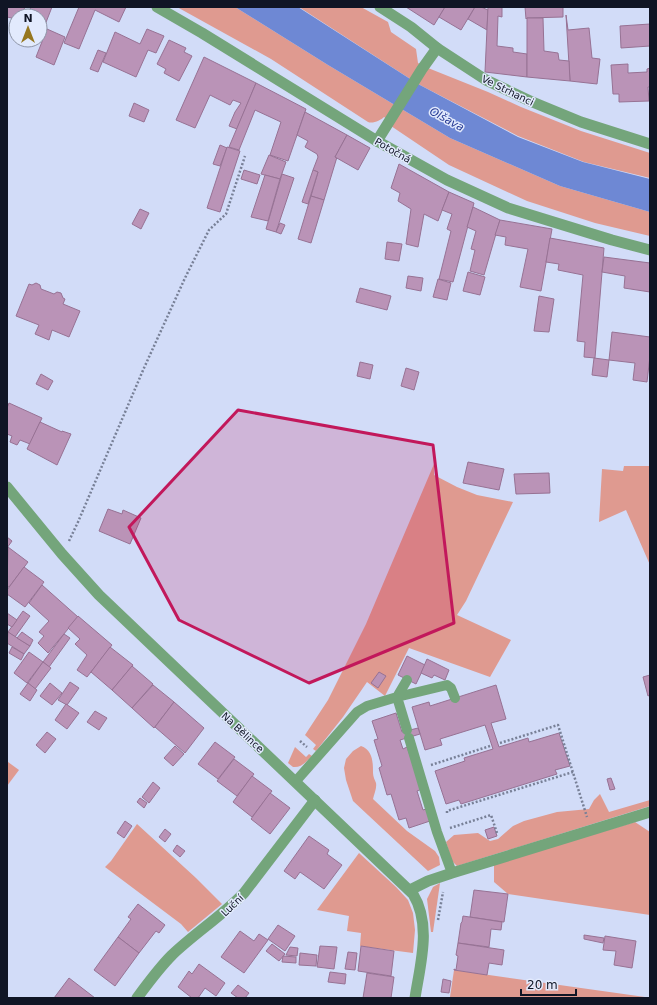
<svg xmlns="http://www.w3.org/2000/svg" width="657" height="1005" font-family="'DejaVu Sans',sans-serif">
<rect width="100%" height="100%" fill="#d2dcf8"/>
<g fill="#df9a90">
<path d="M177 7H235L328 65 450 138 560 186 650 212V236L595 223 527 201 449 165 391 126 393 123 384 117C381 120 373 124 368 122L271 59Z"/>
<path d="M299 7H361L388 22 391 32 416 49 418 63 428 68 488 92 521 107 581 131 650 153V178L584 162 518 136 418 84Z"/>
<path d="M434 464V475L457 487 477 495 513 502 466 601 457 615 511 640 490 677 409 648 385 696 367 682 343 717 316 751 313 749 316 745 305 735 328 700 366 624Z"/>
<path d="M624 466H650V565L626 510 599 522 602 469 623 471Z"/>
<path d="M361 746C373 750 373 763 373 773 373 777 375 780 376 783 377 788 374 794 373 799L407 831 435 851 439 857 440 865 428 871 353 801 346 780 344 768 346 759 353 751Z"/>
<path d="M295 747 306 757 309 754 312 756C306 762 301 768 293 767L288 763Z"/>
<path d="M8 762 19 770 7 786V763Z"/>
<path d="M600 794 609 812 650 800V806L457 866 452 861 446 842 454 835 478 833 490 841 498 839 513 826 524 821 557 812 589 809 594 800Z"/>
<path d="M635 822 650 832V915L508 894 494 882V864Z"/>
<path d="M137 824 196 878 222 904 188 932 181 924 105 867 111 861Z"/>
<path d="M359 853 396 887 408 900 413 913 415 930 413 953 360 946 361 933 347 931 349 916 317 910Z"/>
<path d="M440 883 433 932H431L427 899 433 887Z"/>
<path d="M454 970 645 997V998L450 997Z"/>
</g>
<path fill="#6e88d4" d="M235 7H298L418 84 518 137 583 162 650 179V212L560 186 450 138 328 65Z"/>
<g fill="#ba93b7" stroke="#977294">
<path d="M7 7H25L21 16H16V19L7 17Z"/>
<path d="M31 7H52L43 30 40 28V16H27Z"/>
<path d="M79 7H126L119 22 95 10 79 49 64 43Z"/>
<path d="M406 7H445L434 25Z"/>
<path d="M445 7H475L461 30 439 17Z"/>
<path d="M475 7H481L488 10 487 30 468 19Z"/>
<path d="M488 7H502V17L498 16 497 46 513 48V52L527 54V77L485 72Z"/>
<path d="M525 7H563V17L527 18 526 19Z"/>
<path d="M566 15 568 30 589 28 592 58 600 59 597 84 570 81Z"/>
<path d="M527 18H543L544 51 558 53 559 60 569 61 570 81 527 77Z"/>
<path d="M650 24V46L621 48 620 26Z"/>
<path d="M47 29 65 37 54 65 36 57Z"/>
<path d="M147 29 164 36 156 53 148 50 136 77 103 62 115 32 140 44Z"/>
<path d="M169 40 186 48 184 52 192 56 179 81 164 73 166 69 157 64Z"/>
<path d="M98 50 106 53 98 72 90 69Z"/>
<path d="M204 57 256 83 237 129 229 126 235 112 241 103 233 100 230 105 210 95 195 128 176 120Z"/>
<path d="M628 64V73L647 72V69L650 68V87H648L649 101 619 102V94H613L611 65Z"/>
<path d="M256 83 306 109 288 161 270 155 281 122 255 110 239 150 229 147Z"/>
<path d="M134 103 149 110 144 122 129 116Z"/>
<path d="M305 112 347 135 335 157H337L324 200 311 196 318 172 313 170 318 157 317 154 305 147 308 141 297 135Z"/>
<path d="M347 135 370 148 358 170 335 157Z"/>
<path d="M220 145 227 148 220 166 213 164Z"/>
<path d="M227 147 240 151 220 212 207 208Z"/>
<path d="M269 155 286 162 280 179 261 174Z"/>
<path d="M399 164 449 192 438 221 424 214 418 247 406 244 411 209 398 201 400 193 391 188Z"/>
<path d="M244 170 260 175 257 184 241 179Z"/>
<path d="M313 170 318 172 308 204 302 202Z"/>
<path d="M282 174 294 178 276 232 266 229Z"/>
<path d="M265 175 280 179 268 221 251 217Z"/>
<path d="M449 192 474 203 453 282 439 279 451 231 447 229 452 214 442 210Z"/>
<path d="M311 196 324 200 311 243 298 239Z"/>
<path d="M473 207 500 220 484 275 470 271 475 250 471 249 476 231 467 227Z"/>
<path d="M140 209 149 213 141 229 132 224Z"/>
<path d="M500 220 552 229 541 291 520 287 528 249 505 245 506 237 495 235Z"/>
<path d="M280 223 285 225 281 234 276 232Z"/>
<path d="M550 238 604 248 595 358 584 357 585 342 577 341 583 275 558 270 559 264 546 262Z"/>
<path d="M387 242 402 244 399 261 385 259Z"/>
<path d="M604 257 650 263V292L624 288 625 276 602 272Z"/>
<path d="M468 272 485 277 480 295 463 291Z"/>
<path d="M408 276 423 278 421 291 406 288Z"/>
<path d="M438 279 451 283 447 300 433 297Z"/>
<path d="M36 283 40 285 41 289 54 294 57 292 61 293 63 298 65 299 63 304 80 311 69 337 52 330 49 340 35 334 39 325 16 316 29 284 32 285Z"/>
<path d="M360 288 391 296 387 310 356 302Z"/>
<path d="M539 296 554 299 549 332 534 331Z"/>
<path d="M612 332 650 337V356L647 382 633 380 635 363 609 360Z"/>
<path d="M594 358 609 360 607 377 592 375Z"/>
<path d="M360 362 373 365 370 379 357 376Z"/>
<path d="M406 368 419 372 414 390 401 386Z"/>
<path d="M41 374 53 381 48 390 36 384Z"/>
<path d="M9 403 42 418 30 444 20 440 17 445 10 442 12 436 7 434V408Z"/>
<path d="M40 422 62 432V431L71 434 57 465 27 449Z"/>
<path d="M468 462 504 469 499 490 463 483Z"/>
<path d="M549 473 550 493 516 494 514 474Z"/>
<path d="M108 509 122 514 123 510 141 518 130 544 99 531Z"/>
<path d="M7 537 12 541 7 548Z"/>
<path d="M8 547 28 562 9 587 7 586Z"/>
<path d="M24 567 44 582 25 607 7 594V590Z"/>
<path d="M42 585 78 617 48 653 38 643 44 636 39 632 49 621 29 603Z"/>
<path d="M23 611 30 616 15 637 8 632Z"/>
<path d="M7 613 17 620 12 627 7 624Z"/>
<path d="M78 616 112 645 87 677 77 670 87 655 75 644 80 639 68 628Z"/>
<path d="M8 632 30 646 24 654 7 643Z"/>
<path d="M22 632 33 640 30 646 17 638Z"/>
<path d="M64 634 70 638 49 667 43 662Z"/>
<path d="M12 647 24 654 21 660 9 653Z"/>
<path d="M110 647 133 665 112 690 91 672Z"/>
<path d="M29 652 43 662 27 683 14 673Z"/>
<path d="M407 656 425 665 416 684 398 675Z"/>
<path d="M427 659 449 670 445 680 434 675 432 678 421 673Z"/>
<path d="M43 662 51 668 35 689 28 683Z"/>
<path d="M132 666 153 684 132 708 112 690Z"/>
<path d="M379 672 386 676 378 688 371 683Z"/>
<path d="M650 675V695L648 696 643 677Z"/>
<path d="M70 682 79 688 67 705 58 700Z"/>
<path d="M28 683 37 690 30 701 20 694Z"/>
<path d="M50 683 62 693 52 705 40 696Z"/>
<path d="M153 685 174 702 154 728 132 708Z"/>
<path d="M496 685 506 719 491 723 499 747 528 738 529 742 559 733 570 766 555 770 557 774 461 804 459 800 446 804 435 771 465 761 464 758 493 749 485 725 440 739 442 745 425 750 412 707 429 702 430 706Z"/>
<path d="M174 702 204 728 185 753 155 727Z"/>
<path d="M66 704 79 713 67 729 55 720Z"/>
<path d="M95 711 107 718 99 730 87 722Z"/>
<path d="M396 713 402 732 418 728 420 734 400 740 403 749 407 747 422 789 417 791 423 810 426 809 430 821 409 828 406 818 399 820 391 794 387 795 379 768 382 766 374 740 378 739 372 721Z"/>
<path d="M47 732 56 739 45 753 36 745Z"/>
<path d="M215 742 235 757 218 779 198 764Z"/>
<path d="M175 746 184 754 173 766 164 758Z"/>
<path d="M234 759 254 774 237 796 217 781Z"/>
<path d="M252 776 272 791 252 817 233 802Z"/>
<path d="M611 778 615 789 610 790 607 779Z"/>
<path d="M153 782 160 788 149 803 142 797Z"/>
<path d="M270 793 290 808 270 834 251 819Z"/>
<path d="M140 798 147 803 144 808 137 802Z"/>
<path d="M125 821 132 826 124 838 117 833Z"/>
<path d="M494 827 497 836 488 839 485 830Z"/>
<path d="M165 829 171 834 165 842 159 837Z"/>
<path d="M309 836 329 850 327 854 342 865 324 889 300 872 295 879 284 871Z"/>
<path d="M177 845 185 851 180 857 173 851Z"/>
<path d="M474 890 508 894 504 922 470 917Z"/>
<path d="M138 904 165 925 159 933 156 931 139 953 118 937 131 919 128 917Z"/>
<path d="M463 916 502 922 501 930 491 929 489 947 458 943 461 923 462 922Z"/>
<path d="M278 925 295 936 285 951 268 939Z"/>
<path d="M240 931 254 941 259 934 268 940 244 973 221 957Z"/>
<path d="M584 935 604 938 603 943 584 939Z"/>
<path d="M605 936 636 941 632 968 614 965 616 951 603 950Z"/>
<path d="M118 937 139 953 115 986 94 970Z"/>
<path d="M458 943 504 950 502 965 489 963 487 975 454 970V969L456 970 458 956 456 955Z"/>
<path d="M272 944 285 954 279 961 266 951Z"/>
<path d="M320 946 337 947 334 969 317 967Z"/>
<path d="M361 946 394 951 391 976 358 971Z"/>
<path d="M290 947 298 948 297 956 286 955Z"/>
<path d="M348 952 357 953 355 970 345 969Z"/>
<path d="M300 953 317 955 316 966 299 965Z"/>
<path d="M283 956 296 957V963L282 962Z"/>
<path d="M199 964 225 983 216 996 205 988 198 998H192L178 987 189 971 192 974Z"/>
<path d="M330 972 346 974 345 984 328 982Z"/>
<path d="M367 973 394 977 391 998H363Z"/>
<path d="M69 978 95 998H54Z"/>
<path d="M443 979 451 981 449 993 441 992Z"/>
<path d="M238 985 249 993 245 998H238L231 993Z"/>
</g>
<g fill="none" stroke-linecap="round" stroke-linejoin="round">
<g stroke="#788097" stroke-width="2.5" stroke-dasharray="2 2" stroke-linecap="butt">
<path d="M69 541 78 522 144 368 185 278 209 230 226 214 245 156"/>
<path d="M300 741 307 747"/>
<path d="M500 743 558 725 587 817"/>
<path d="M431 765 490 746"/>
<path d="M447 813V811L573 772"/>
<path d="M450 828 491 815 497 833"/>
<path d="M438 920 443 892"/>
</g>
<g stroke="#74a57b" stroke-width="10">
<path d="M407 730 397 697 447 685 451 688 455 698"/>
<path d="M409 738 437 832 452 873"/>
<path d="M296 781 357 712 367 706 397 697 407 680"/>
</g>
<g stroke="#74a57b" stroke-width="11">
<path d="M157 7 202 33 377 141 447 180 508 208 612 240 650 250"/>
<path d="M380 7 411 27 437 48 486 80 530 101 581 122 650 144"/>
<path d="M377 141 422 69 437 48"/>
<path d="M7 487 62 554 99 595 413 894C432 925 420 965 415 998"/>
<path d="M410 890 428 881 452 873 650 812"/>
<path d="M137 998C148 983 159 968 172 955 195 933 222 916 244 893L315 800"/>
</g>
</g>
<path fill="#c2185b" fill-opacity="0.2" stroke="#c2185b" stroke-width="3" stroke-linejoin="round" d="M238 410 433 445 454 623 309 683 179 620 129 527Z"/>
<g text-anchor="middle" stroke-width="3" stroke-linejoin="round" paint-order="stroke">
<g font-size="10" fill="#101525" stroke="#e2eafd">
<text transform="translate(508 90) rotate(26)" y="4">Ve Strhanci</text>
<text transform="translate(393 150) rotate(30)" y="4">Potočná</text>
<text transform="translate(243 732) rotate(43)" y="4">Na Bělince</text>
<text transform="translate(232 905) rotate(-44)" y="4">Luční</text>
</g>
<g font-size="11" font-style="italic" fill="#263a93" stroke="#e2eafd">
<text transform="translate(447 119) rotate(29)" y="4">Olšava</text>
</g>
</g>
<rect width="657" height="1005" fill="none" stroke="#101525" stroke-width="16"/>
<g transform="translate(28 28)"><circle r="19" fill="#e2eafd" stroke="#8e95a7"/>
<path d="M0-3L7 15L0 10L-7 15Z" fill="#96771f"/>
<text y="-6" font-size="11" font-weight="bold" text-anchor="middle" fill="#101525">N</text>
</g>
<path d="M521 989v6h55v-6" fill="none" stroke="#101525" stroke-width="2"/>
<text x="527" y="989" font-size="12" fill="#101525" stroke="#e2eafd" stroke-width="3" paint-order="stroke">20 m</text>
</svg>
